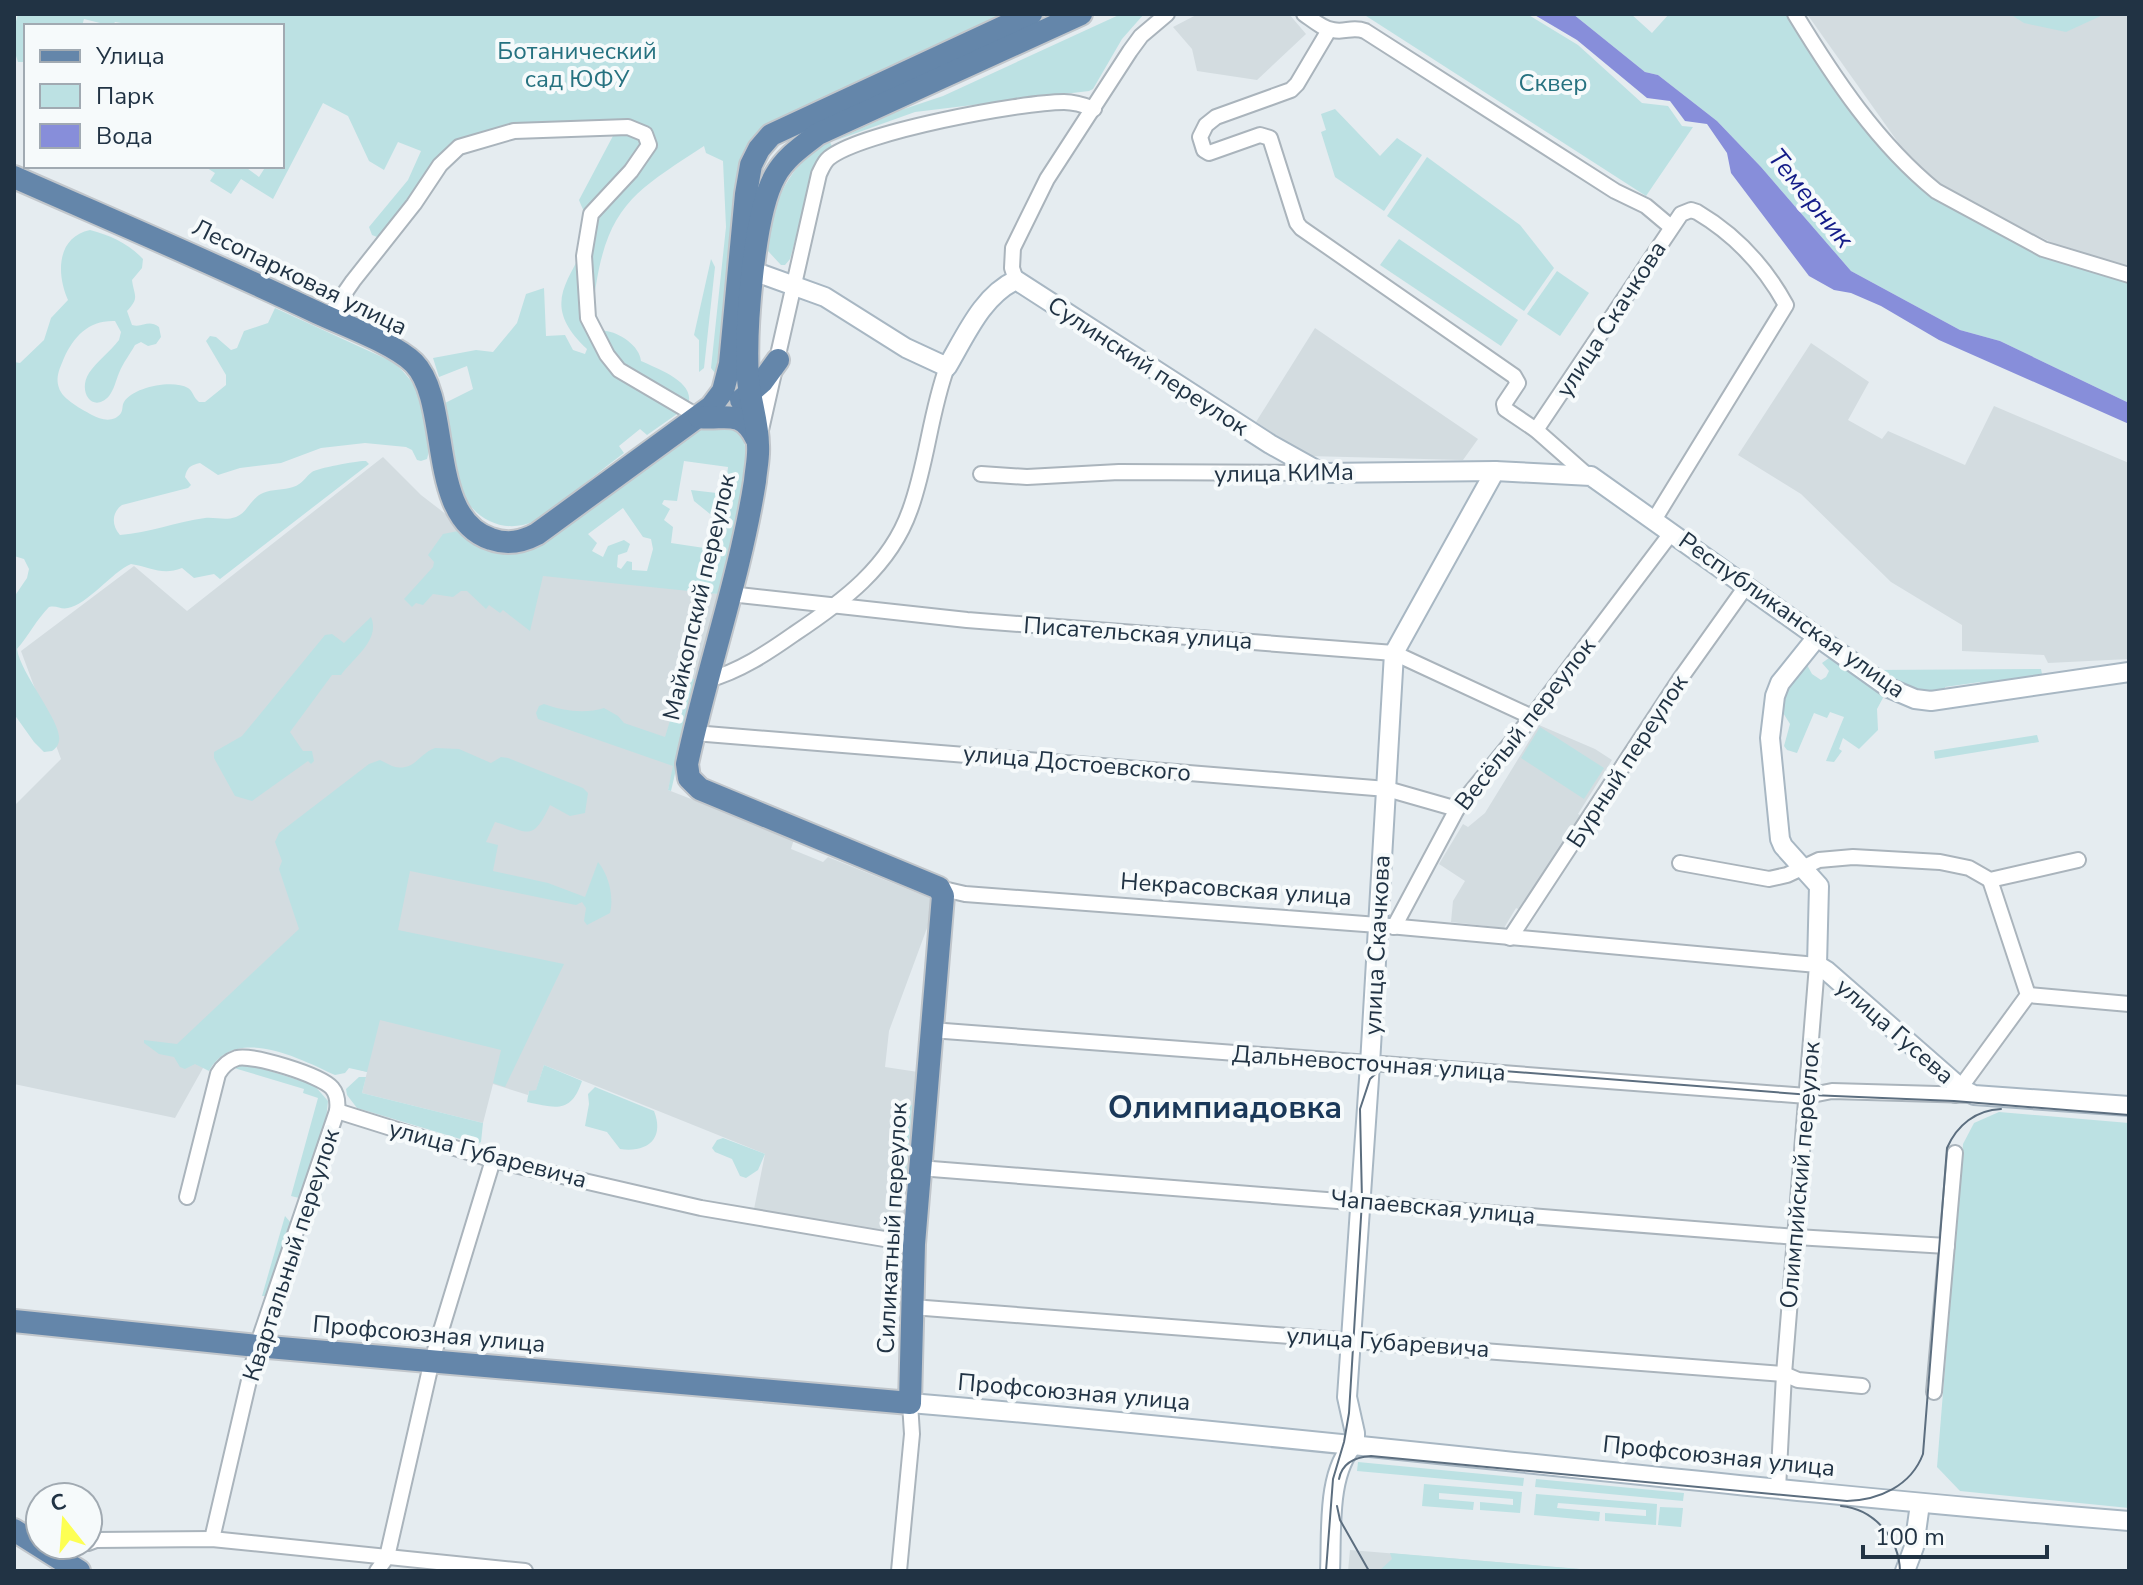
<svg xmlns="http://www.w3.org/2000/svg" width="2143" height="1585" font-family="'Nunito Sans',sans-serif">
<rect width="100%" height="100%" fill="#e5ecf0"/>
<g fill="#d3dce0">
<path d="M1198 14H1289L1306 34 1257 80 1197 71 1192 49 1173 27Z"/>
<path d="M1807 14H2129V272L2088 260 1937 187 1912 162Z"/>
<path d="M1315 328 1478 439 1463 460 1308 456 1256 422Z"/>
<path d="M1811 343 1869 382 1848 420 1882 439 1888 431 1965 465 1994 406 2129 463V659L2048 663 2044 655 1962 651V625L1891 582 1801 494 1738 455Z"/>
<path d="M383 457 421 495 447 515 462 536 484 550 718 594 668 790 794 839 791 849 823 862 828 857 937 901 889 1031 885 1067 918 1072 902 1230 881 1232 753 1214 765 1154 544 1065 536 1091H529L528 1095 493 1084 483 1123 362 1093 367 1072 270 1045 237 1043 210 1061 203 1068 175 1118 14 1084V806L61 759 21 651 134 566 187 611Z"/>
<path d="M1539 725 1595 749 1612 760 1578 814 1582 816 1520 910 1516 908 1504 928 1451 922 1453 901 1465 881 1439 864 1463 824 1468 827 1485 813Z"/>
<path d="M1350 1550 1604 1571H1348Z"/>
</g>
<g fill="#bce1e3" fill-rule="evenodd">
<path d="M18 14H1002L920 52 888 71 764 126C745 142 742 157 738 180L719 372 715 373 711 368 726 227 723 161 706 153 704 146C639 189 609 203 596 285 593 302 592 319 605 331 619 332 640 346 641 361 658 369 699 383 687 407L647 435 640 429 619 446 624 453C604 468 585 483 565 499 556 506 546 516 535 521 501 536 470 517 457 483 448 459 447 430 443 404L473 389 467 366 439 377 433 358 476 350 493 352 517 323 526 294 544 288 546 336 565 335 573 350 585 354 587 349C526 292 594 270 586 218 585 212 581 206 579 200L614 134 629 124 458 145 382 239 372 235 369 227 408 180 421 151 398 142 384 170 369 161 348 116 323 103 273 199 241 179 231 194 210 181 215 173 204 166H244L259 177 266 166H282V26H139L115 22 112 26 84 19 82 26H26V62H18C12 46 13 30 18 14Z"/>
<path d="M1121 14H1144L1122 39 1093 89 1089 91 915 112 834 141 901 110 943 96Z"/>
<path d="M1363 14H1527L1578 45 1642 103 1668 106 1682 126 1693 127 1646 196Z"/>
<path d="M1573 14H1631L1652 33 1669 14H1787L1808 46 1919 183 2040 251 2129 278V403L2000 341 1960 330 1851 271 1761 167 1717 121 1658 75 1645 72Z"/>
<path d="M2010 14H2105L2066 32 2024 23Z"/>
<path d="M1335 109 1380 156 1397 138 1422 155 1384 211 1335 177 1321 132 1326 130 1321 114Z"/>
<path d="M830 142 834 151 811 183 790 259 785 265H781L768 251C767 210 791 159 830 142Z"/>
<path d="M1427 157 1520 225 1554 268 1524 311 1387 216Z"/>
<path d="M90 230C110 235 129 244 143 259L142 268 132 280C134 296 140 297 127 311L132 325C143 328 148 319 159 327L161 337 156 344 148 346 141 342 135 345C130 354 123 363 119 373 116 380 114 390 109 396 93 414 77 392 89 373 97 361 110 352 119 340L121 332 115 321C89 320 74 336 64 358 60 368 55 377 59 388 62 399 83 410 92 415 101 420 114 423 121 413 123 410 122 405 124 402 133 387 173 379 188 388 193 391 193 397 199 402H205L226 385V375L206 341 210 336 216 337 231 350 237 348 244 331 268 323 275 308 393 362C425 389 425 412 429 451L427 459 421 461 417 460 412 450 406 447 365 443 321 448 281 463 240 468 218 475 200 463C191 465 187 467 185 477L191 485 188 488 122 505C112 512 111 525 120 535 149 533 176 522 205 518 216 517 225 521 236 517 248 512 251 498 263 493 272 489 284 490 293 487 303 484 305 477 312 472 317 468 361 460 366 461L369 464 220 579 214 574 194 578 182 568C162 576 151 567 131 564 112 572 87 605 68 608 61 610 57 605 49 607 37 619 29 635 17 649 21 675 63 723 59 741 58 746 56 748 52 751L44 752 34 742 14 714V597L27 578 29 569 24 559 14 556V362L20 363 44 340 51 318 68 300C56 273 57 237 90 230Z"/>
<path d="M1399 239 1518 320 1501 346 1380 265Z"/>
<path d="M711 259 715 267 704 368 699 372V340L694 335Z"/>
<path d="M1557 271 1589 293 1560 336 1527 314Z"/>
<path d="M714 425C724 427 737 427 742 436 757 465 723 581 716 616L714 617 718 594 543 576 530 631 503 610 500 613 489 605 486 609 467 591H461L453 597 433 594 423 605 416 603 412 607 404 599 433 567 434 562 428 555 443 534 458 531 473 544 496 553 536 547 687 431ZM684 461 728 467 725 494 691 490 694 501 715 518 711 549 671 543 673 527 664 520 670 509 662 504 664 500 677 501ZM623 508 643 537 651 539 653 549 647 571 632 570V562L627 561 621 569 617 567 618 555 627 552 630 544 624 540 608 546 603 557 592 551 597 543 588 534Z"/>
<path d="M371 617C381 640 352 659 341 675H332L290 732 303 751H312L314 761 311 764 308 761 252 801 235 796 214 758V752L242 736 325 635 332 634 344 643Z"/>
<path d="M1829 658 1883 691 1884 696 1877 709 1878 730 1859 749 1843 738 1839 749 1842 751 1834 762 1826 761 1844 717 1830 712 1827 718 1814 713 1797 753 1787 750 1784 746 1790 724 1780 708V692L1806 663 1812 674 1821 680 1826 677 1829 671 1822 663Z"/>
<path d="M2041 669 2043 679 1981 688 1980 682 1945 687V694C1918 698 1892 685 1871 670Z"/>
<path d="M690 678 697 680 671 791 668 790 673 766 538 719 536 713 539 706 544 704C563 711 585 714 604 708L618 716 624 723 665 737 682 682Z"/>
<path d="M1540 727 1604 768 1584 799 1521 758Z"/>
<path d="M2037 735 2039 742 1935 759 1934 751Z"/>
<path d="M435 748 459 749 491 763 501 757 508 758 583 788 588 793 585 813 570 816 550 805C532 843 529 832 495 822L486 842 498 845 493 871 548 883 585 897 598 862C609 875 614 897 610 913L587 925 584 921 586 908 582 902 576 905 410 871 398 930 564 964 505 1087 493 1083 501 1050 380 1020 367 1072 349 1068 345 1073 335 1075C300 1059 235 1024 209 1071L195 1064 185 1069 180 1067 174 1057 159 1054 144 1043V1040L177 1044 299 929 279 869 282 861 275 842 279 833 369 764 380 760C384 762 388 764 392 766 414 773 418 754 435 748Z"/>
<path d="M248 1064 314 1085 328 1101 326 1120 299 1198 291 1196 318 1098 303 1093 304 1089 234 1068 237 1065Z"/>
<path d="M544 1065 582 1081C571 1114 556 1108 527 1102L529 1091 536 1090Z"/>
<path d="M359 1077H366L362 1093 483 1123 481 1142 477 1144 357 1108 347 1095 346 1089Z"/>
<path d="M595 1087 654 1111C665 1139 647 1153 620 1149L607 1132 585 1126 589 1104 588 1094Z"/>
<path d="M909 1105H912L906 1175 902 1174 899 1166Z"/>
<path d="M1999 1112 2129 1123V1508L1960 1491 1937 1467 1963 1144 1974 1123Z"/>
<path d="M723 1138 765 1154 758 1170 746 1178 740 1176 732 1159 715 1152 712 1148 717 1140Z"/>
<path d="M285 1216 291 1223 269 1296H262Z"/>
<path d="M1358 1462 1524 1478 1523 1486 1357 1471Z"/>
<path d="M1536 1479 1684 1493 1683 1501 1535 1487Z"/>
<path d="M1424 1484 1522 1492 1520 1513 1480 1510V1502L1513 1505V1499L1439 1493V1499L1474 1502 1473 1510 1422 1506Z"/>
<path d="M1536 1494 1657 1504 1656 1525 1605 1521V1513L1646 1516V1510L1558 1503 1557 1508 1600 1512 1599 1521 1534 1515Z"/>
<path d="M1660 1507 1683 1508 1681 1527 1658 1525Z"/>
<path d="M1390 1553 1604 1571H1379L1392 1559Z"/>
</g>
<path fill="#878eda" d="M1533 14H1573L1645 72 1658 75 1717 121 1761 167 1851 271 1960 330 2000 341 2129 403V424L1939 340 1881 306 1851 293 1834 290 1809 276 1731 173 1727 153 1707 124 1685 121 1670 101 1647 98 1577 40Z"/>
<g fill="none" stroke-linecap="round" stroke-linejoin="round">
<g stroke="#aab4bc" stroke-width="18">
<g id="street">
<path d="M1304 14C1313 20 1323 29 1333 30 1345 33 1352 26 1365 31L1615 191 1646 206 1671 227"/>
<path d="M1795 14C1834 78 1877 143 1936 191L2043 249 2129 275"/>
<path d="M1329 30 1297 84 1291 90 1216 117 1206 125 1200 137 1204 150 1209 153 1260 135 1270 138 1297 223 1301 228 1514 376 1518 383 1504 404 1505 409 1536 430 1587 475"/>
<path d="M1016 280 1012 268 1013 248 1047 179 1130 51 1141 36 1167 14"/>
<path d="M328 317 353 281 414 204 440 165 459 147 514 131 628 127 645 134 649 145 631 171 591 214 584 256 588 318 607 355 619 370 699 417"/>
<path d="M761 430 819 174C822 168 824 162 829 158 861 132 1021 102 1064 102 1075 102 1084 105 1094 109"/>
<path d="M1536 430 1681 214 1691 210 1697 212C1736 235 1764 265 1786 305L1654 520"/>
<path d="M981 474 1027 477 1119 472 1320 473"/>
<path d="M730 594 967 620 1394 653 1532 717"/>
<path d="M708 680C740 671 767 653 794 634 842 602 890 567 910 510 927 464 930 413 947 367"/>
<path d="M694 733 1387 789 1457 809"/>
<path d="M1680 863 1769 879 1787 875 1819 860 1853 857 1940 862 1969 868 1990 880 2078 860"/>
<path d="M939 888 965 894 1378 925 1817 965 1784 1374 1778 1489"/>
<path d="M1394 927 1457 809 1532 717 1672 532"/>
<path d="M1510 938 1680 679 1747 585"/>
<path d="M2028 995 2129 1004"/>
<path d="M931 1030 1807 1096 1832 1091 1972 1095"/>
<path d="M1955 1095 2028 995 1990 880"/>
<path d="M337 1111 493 1160 701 1208 914 1244"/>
<path d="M919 1168 1796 1237 1947 1246"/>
<path d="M187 1197 218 1074C222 1067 228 1061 237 1058 252 1054 321 1075 332 1088 338 1095 338 1103 337 1111L257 1346 212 1539"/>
<path d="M912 1307 1784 1374 1798 1380 1862 1386"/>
<path d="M1934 1392 1955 1153"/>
<path d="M88 1543 96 1540 212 1539 525 1571"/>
<path d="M377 1571 387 1557 432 1360 493 1160"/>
<path d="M899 1571 912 1434 910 1403"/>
</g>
</g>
<g stroke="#a8b7c3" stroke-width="22">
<g id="secondary">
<path d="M753 271 825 297 906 348 947 367C966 335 982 296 1016 280L1270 444 1322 473 1495 471 1591 476 1889 688 1915 699 1931 701 2129 672"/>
<path d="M1817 637 1780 683 1775 696 1770 738 1780 839 1783 846 1819 886 1817 965 1827 971 1962 1089 1974 1095 2129 1106"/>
<path d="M910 1403C1317 1437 1722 1488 2129 1521"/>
<path d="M1355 1443V1433L1347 1397 1370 1064 1394 653 1495 471"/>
<path d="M1330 1571C1332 1533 1326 1472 1355 1443"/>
<path d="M1905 1571 1914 1547 1920 1504"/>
</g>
</g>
<g stroke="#c1c6cb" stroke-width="26">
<g id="primary">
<path d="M14 177C116 222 217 265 318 313 344 325 395 344 414 363 452 402 426 518 491 539 508 545 522 542 537 534L711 407 723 391 730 364 746 194 751 165 759 149 771 135 1031 14"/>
<path d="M741 400 762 382 778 360"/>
<path d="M699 417C725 420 741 408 756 438"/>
<path d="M14 1321 257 1346 910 1403 914 1244 943 896 939 888 700 789 689 778 687 764C707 669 740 577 755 481 756 469 759 457 758 445 758 423 750 401 748 379 745 333 753 215 775 176 785 158 801 147 818 134L1081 14"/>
<path d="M14 1530 79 1571"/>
</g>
</g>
<use href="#street" stroke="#fff" stroke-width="14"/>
<use href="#secondary" stroke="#fff" stroke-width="18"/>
<use href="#primary" stroke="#6486aa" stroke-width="22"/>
<g stroke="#5c6e7f" stroke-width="2">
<path d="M1339 1479C1342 1463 1355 1457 1371 1456L1847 1501C1879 1500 1911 1486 1923 1454L1947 1148C1957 1125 1976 1110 2001 1109"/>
<path d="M1337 1506 1340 1520 1369 1571"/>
<path d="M1841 1506C1874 1509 1899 1538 1900 1571"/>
<path d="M1326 1571 1333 1479 1344 1442 1349 1413 1362 1201 1360 1109 1370 1079 1382 1068 1401 1063 1811 1095 1954 1101 2129 1115"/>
</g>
</g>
<g text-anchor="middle" stroke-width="8" stroke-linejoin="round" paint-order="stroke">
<g font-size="24" fill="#267280" stroke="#f6fafb">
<text x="577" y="59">Ботанический<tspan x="577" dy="28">сад ЮФУ</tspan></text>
<text x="1553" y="91">Сквер</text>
</g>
<g font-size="24" fill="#213344" stroke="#f6fafb">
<text transform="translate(300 277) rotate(26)" y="8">Лесопарковая улица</text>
<text transform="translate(1611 319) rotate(-57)" y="8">улица Скачкова</text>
<text transform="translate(1148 366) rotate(33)" y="8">Сулинский переулок</text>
<text transform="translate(1284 473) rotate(-1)" y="8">улица КИМа</text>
<text transform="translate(699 597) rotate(-77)" y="8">Майкопский переулок</text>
<text transform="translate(1792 615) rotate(35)" y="8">Республиканская улица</text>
<text transform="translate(1138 633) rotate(4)" y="8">Писательская улица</text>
<text transform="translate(1525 724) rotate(-52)" y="8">Весёлый переулок</text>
<text transform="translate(1627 761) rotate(-57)" y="8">Бурный переулок</text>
<text transform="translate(1077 763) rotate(5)" y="8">улица Достоевского</text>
<text transform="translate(1236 889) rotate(4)" y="8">Некрасовская улица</text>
<text transform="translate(1377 945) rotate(-87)" y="8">улица Скачкова</text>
<text transform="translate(1895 1031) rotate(41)" y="8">улица Гусева</text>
<text transform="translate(1369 1063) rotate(4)" y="8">Дальневосточная улица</text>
<text transform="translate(488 1154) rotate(15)" y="8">улица Губаревича</text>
<text transform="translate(1800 1175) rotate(-85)" y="8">Олимпийский переулок</text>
<text transform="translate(1433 1207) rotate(5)" y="8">Чапаевская улица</text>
<text transform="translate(892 1228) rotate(-87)" y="8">Силикатный переулок</text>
<text transform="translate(291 1255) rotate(-72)" y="8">Квартальный переулок</text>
<text transform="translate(429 1334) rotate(5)" y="8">Профсоюзная улица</text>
<text transform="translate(1388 1342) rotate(4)" y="8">улица Губаревича</text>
<text transform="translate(1074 1392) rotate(5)" y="8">Профсоюзная улица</text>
<text transform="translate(1719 1456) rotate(6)" y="8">Профсоюзная улица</text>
</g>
<g font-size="26" font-style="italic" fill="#131b88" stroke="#f6fafb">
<text transform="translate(1811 198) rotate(51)" y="9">Темерник</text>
</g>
<g font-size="32" font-weight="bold" fill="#1a3859" stroke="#f6fafb">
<text x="1225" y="1118">Олимпиадовка</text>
</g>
</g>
<rect width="2143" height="1585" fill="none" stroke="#213344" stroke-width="32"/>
<rect x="24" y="24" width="260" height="144" fill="#f6fafb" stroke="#a1aab2" stroke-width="2"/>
<rect x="40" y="50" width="40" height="12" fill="#6486aa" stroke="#a1aab2" stroke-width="2"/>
<text x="96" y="64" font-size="24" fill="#213344">Улица</text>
<rect x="40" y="84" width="40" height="24" fill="#bce1e3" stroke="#a1aab2" stroke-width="2"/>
<text x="96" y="104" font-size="24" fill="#213344">Парк</text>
<rect x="40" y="124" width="40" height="24" fill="#878eda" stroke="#a1aab2" stroke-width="2"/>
<text x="96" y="144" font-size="24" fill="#213344">Вода</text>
<g transform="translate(64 1521) rotate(343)"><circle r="38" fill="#f6fafb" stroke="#a1aab2" stroke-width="2"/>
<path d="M0-6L14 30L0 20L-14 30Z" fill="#fdff53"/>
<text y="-12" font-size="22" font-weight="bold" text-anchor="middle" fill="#213344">С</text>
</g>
<path d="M1863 1545v12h184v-12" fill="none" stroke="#213344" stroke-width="4"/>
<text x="1875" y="1545" font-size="24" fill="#213344" stroke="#f6fafb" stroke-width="6" paint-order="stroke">100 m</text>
</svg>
